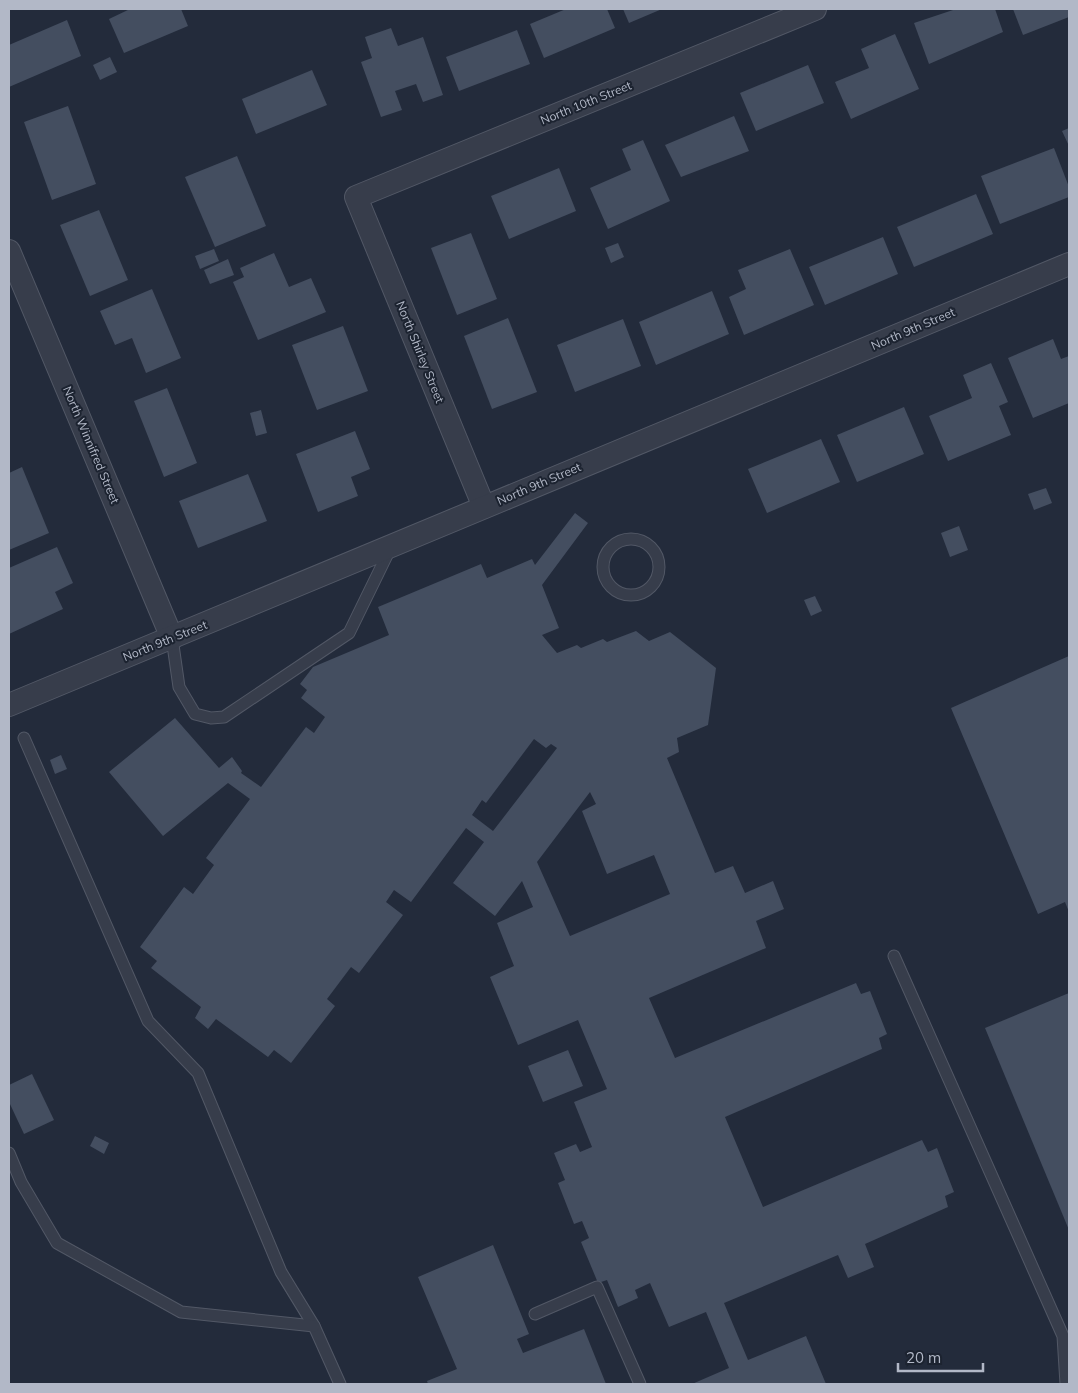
<svg xmlns="http://www.w3.org/2000/svg" width="1078" height="1393" font-family="Mulish,sans-serif">
<rect width="100%" height="100%" fill="#232b3b"/>
<g fill="#444e60" fill-rule="evenodd">
<path d="M130 9H181L188 26 124 53 109 19Z"/>
<path d="M566 9H607L615 28 544 58 530 24Z"/>
<path d="M623 9H662L629 23Z"/>
<path d="M956 9H995L1003 32 929 64 914 23Z"/>
<path d="M1013 9H1069V17L1023 35Z"/>
<path d="M67 20 81 56 9 87V45Z"/>
<path d="M391 28 398 46 423 37 443 95 423 102 416 84 395 91 402 110 381 117 361 62 372 58 365 37Z"/>
<path d="M517 30 530 64 459 91 446 57Z"/>
<path d="M895 34 919 89 851 119 835 82 869 68 861 49Z"/>
<path d="M110 57 117 72 100 80 93 65Z"/>
<path d="M808 65 824 103 756 131 740 93Z"/>
<path d="M312 70 327 105 256 134 242 99Z"/>
<path d="M68 106 96 184 52 200 24 122Z"/>
<path d="M734 116 749 151 681 177 665 145Z"/>
<path d="M1069 128V146L1062 131Z"/>
<path d="M643 140 670 201 608 229 590 188 631 170 622 149Z"/>
<path d="M1054 148 1069 187V197L1000 224 981 176Z"/>
<path d="M237 156 266 226 215 247 185 177Z"/>
<path d="M559 168 576 211 509 239 491 196Z"/>
<path d="M976 194 993 234 914 267 897 227Z"/>
<path d="M99 210 128 280 90 296 60 225Z"/>
<path d="M471 233 497 299 457 315 431 248Z"/>
<path d="M883 237 898 274 825 305 809 267Z"/>
<path d="M618 243 624 257 611 263 605 248Z"/>
<path d="M214 249 219 261 200 269 195 256Z"/>
<path d="M790 249 814 305 744 335 729 297 746 289 738 270Z"/>
<path d="M274 253 289 287 311 278 326 312 258 340 233 282 244 277 240 268Z"/>
<path d="M228 259 234 275 210 284 204 270Z"/>
<path d="M152 289 181 358 146 373 132 338 115 345 100 311Z"/>
<path d="M712 291 729 334 656 365 639 322Z"/>
<path d="M508 318 537 392 492 409 464 336Z"/>
<path d="M623 319 641 366 575 392 557 345Z"/>
<path d="M343 326 368 391 317 410 292 345Z"/>
<path d="M1053 339 1061 359 1069 356V403L1033 418 1008 358Z"/>
<path d="M991 363 1008 402 999 406 1011 435 948 461 929 416 972 398 963 375Z"/>
<path d="M167 388 197 463 164 477 134 401Z"/>
<path d="M904 407 924 454 857 482 837 435Z"/>
<path d="M261 410 267 433 256 436 250 413Z"/>
<path d="M355 431 370 469 351 477 358 496 318 512 296 454Z"/>
<path d="M821 439 840 482 767 513 748 469Z"/>
<path d="M22 467 49 533 9 550V473Z"/>
<path d="M248 474 267 521 198 548 179 501Z"/>
<path d="M1046 488 1052 503 1034 510 1028 494Z"/>
<path d="M575 513 588 523 542 585 559 628 542 635 557 653 577 645 581 648 603 639 607 642 636 631 649 641 670 632 716 668 708 725 677 738 679 752 667 758 715 873 733 866 745 893 773 881 784 909 756 921 766 948 649 998 675 1058 856 983 861 994 870 991 887 1034 879 1038 882 1049 725 1117 763 1207 922 1140 928 1152 937 1148 954 1192 945 1196 948 1207 865 1244 874 1267 848 1278 838 1255 724 1303 748 1360 806 1336 826 1384H692L729 1368 706 1312 669 1327 650 1283 635 1290 638 1298 618 1307 607 1280 598 1283 581 1242 589 1238 582 1221 574 1224 558 1183 565 1180 554 1153 576 1144 580 1152 592 1147 574 1102 607 1089 578 1020 518 1045 490 977 514 966 497 923 533 907 522 881 495 916 453 883 484 842 466 828 411 902 394 890 386 902 403 915 359 973 351 967 327 999 335 1006 291 1063 274 1050 268 1057 216 1019 208 1029 195 1018 201 1007 151 968 157 961 140 947 184 887 193 894 214 865 206 858 250 799 228 783 163 836 109 772 175 718 219 768 232 757 242 771 241 773 261 787 306 727 314 733 325 717 301 698 307 690 300 684 313 667 389 635 378 607 481 564 487 578 532 559 535 565ZM534 739 546 748 551 744 557 748 493 831 472 815 482 800 486 803ZM590 792 596 804 582 811 607 874 654 855 670 894 570 936 537 862Z"/>
<path d="M959 526 968 550 950 557 941 533Z"/>
<path d="M57 547 73 583 55 592 63 609 9 634V568Z"/>
<path d="M815 596 822 611 811 616 804 600Z"/>
<path d="M1069 656V912L1065 902 1038 914 951 708Z"/>
<path d="M61 755 67 769 55 774 50 760Z"/>
<path d="M1069 993V1230L985 1028Z"/>
<path d="M568 1050 583 1086 543 1102 528 1066Z"/>
<path d="M32 1074 54 1120 24 1134 9 1102V1085Z"/>
<path d="M95 1136 109 1143 104 1154 90 1146Z"/>
<path d="M493 1245 529 1334 517 1339 523 1353 584 1329 606 1384H428L427 1381 457 1369 418 1277Z"/>
</g>
<g fill="none" stroke-linecap="round" stroke-linejoin="round">
<g stroke="#525866" stroke-width="13">
<g id="lane">
<circle cx="631" cy="567" r="28"/>
<path d="M172 638 179 687 195 714 211 718 224 717 349 633 391 547"/>
<path d="M24 738 148 1021 198 1073 281 1272 314 1326 340 1384"/>
<path d="M894 956 1063 1336 1066 1384"/>
<path d="M9 1153 21 1182 57 1243 181 1312 314 1326"/>
<path d="M535 1314 597 1287 640 1384"/>
</g>
</g>
<g stroke="#525866" stroke-width="24">
<g id="street">
<path d="M9 251 172 638"/>
<path d="M484 507 356 197 815 9"/>
<path d="M9 705 1069 264"/>
</g>
</g>
<use href="#lane" stroke="#373d4b" stroke-width="11"/>
<use href="#street" stroke="#373d4b" stroke-width="22"/>
</g>
<g text-anchor="middle" stroke-width="4" stroke-linejoin="round" paint-order="stroke">
<g font-size="12" fill="#b2b8c7" stroke="#1c2330">
<text transform="translate(586 103) rotate(-22)" y="4">North 10th Street</text>
<text transform="translate(913 329) rotate(-23)" y="4">North 9th Street</text>
<text transform="translate(420 352) rotate(68)" y="4">North Shirley Street</text>
<text transform="translate(91 445) rotate(67)" y="4">North Winnifred Street</text>
<text transform="translate(539 484) rotate(-23)" y="4">North 9th Street</text>
<text transform="translate(165 641) rotate(-22)" y="4">North 9th Street</text>
</g>
</g>
<rect width="1078" height="1393" fill="none" stroke="#b2b8c7" stroke-width="20"/>
<path d="M898 1363v8h85v-8" fill="none" stroke="#b2b8c7" stroke-width="2.5"/>
<text x="906" y="1363" font-size="15" fill="#b2b8c7" stroke="#1c2330" stroke-width="4" paint-order="stroke">20 m</text>
</svg>
